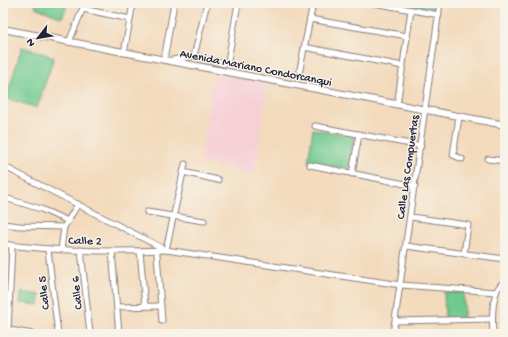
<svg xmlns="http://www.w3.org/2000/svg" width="508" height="337" font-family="'Gochi Hand',sans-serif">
<rect width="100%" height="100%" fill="#f7f3e8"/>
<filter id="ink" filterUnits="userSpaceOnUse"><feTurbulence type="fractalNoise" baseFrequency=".025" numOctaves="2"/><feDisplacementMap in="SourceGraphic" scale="8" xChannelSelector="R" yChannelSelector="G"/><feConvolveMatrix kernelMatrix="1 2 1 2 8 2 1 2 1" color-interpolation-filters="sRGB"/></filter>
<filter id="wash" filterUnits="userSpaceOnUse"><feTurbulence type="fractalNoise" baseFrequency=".012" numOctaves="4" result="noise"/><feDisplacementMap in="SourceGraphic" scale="16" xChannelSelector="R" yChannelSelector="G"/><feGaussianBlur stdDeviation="0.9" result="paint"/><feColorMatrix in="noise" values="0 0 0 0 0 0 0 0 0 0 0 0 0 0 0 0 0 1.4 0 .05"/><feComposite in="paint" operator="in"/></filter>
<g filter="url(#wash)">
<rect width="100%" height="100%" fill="#f3dabc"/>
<path fill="#f6cfd7" d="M214 73 267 84 254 175 233 172V168L200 162Z"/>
<g fill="#70c98f" stroke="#497665">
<path d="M36 3H68L62 18 35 7Z"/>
<path d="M398 3H436L435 10Z"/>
<path d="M22 47 54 57 37 108 6 98Z"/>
<path d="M313 129 354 136 349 169 308 162Z"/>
<path d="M22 292 40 295 39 305 20 303Z"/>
<path d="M444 292 464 293V317H445Z"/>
</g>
</g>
<g filter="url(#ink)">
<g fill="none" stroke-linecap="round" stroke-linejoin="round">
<g stroke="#8a7e7c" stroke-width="7">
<g id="minor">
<path d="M374 3 439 15"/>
<path d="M3 7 5 3"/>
<path d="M83 9 130 19"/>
<path d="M310 19 407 36"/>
<path d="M69 42 85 3"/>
<path d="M304 47 403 66"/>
<path d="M124 53 133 3"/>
<path d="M194 56 224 64 228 61 238 3"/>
<path d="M164 60 174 3"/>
<path d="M172 60 194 56 207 3"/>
<path d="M299 74 313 3"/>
<path d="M397 105 411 10"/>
<path d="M459 117 453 155 462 159"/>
<path d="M315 126 421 146"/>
<path d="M488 159 505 161"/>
<path d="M310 165 415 186"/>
<path d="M3 166 166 250 401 285 496 292"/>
<path d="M183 172 218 180"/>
<path d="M352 174 359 134"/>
<path d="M5 198 41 209 68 221"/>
<path d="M147 212 204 221"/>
<path d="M411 217 468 225 464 254"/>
<path d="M3 224 20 226 64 227"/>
<path d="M3 244C57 252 112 252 166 250"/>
<path d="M406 246 505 259"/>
<path d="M48 250 58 334"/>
<path d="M61 250 64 227 78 204"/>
<path d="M81 250 90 334"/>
<path d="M166 250 185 164"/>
<path d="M112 251 119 334"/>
<path d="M140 251 145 306"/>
<path d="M157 254 162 321"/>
<path d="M117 307 161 306"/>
<path d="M396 321 492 319"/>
<path d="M3 329 33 334"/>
<path d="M8 330 12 246"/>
<path d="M393 334 440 3"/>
<path d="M493 334C492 321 491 287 505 282"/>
</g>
</g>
<g stroke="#8a7e7c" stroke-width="8">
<path id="tertiary" d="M3 29 505 125"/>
</g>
<use href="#minor" stroke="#fff" stroke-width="5"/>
<use href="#tertiary" stroke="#fff" stroke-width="6"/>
</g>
</g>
<g text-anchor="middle" stroke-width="3" stroke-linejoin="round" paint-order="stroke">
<g font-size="12" fill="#22223b" stroke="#f7f3e8">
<text transform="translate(256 67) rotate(11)" y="4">Avenida Mariano Condorcanqui</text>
<text transform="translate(407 167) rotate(-82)" y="4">Calle Las Compuertas</text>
<text transform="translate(85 240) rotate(1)" y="4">Calle 2</text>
<text transform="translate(43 293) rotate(-97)" y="4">Calle 5</text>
<text transform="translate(76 293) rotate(-96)" y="4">Calle 6</text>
</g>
</g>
<rect width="508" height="337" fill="none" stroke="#f7f3e8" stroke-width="16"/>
<g transform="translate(38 38) rotate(239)" stroke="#f7f3e8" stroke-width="3" paint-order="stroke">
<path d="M0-3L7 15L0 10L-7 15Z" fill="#22223b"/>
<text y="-6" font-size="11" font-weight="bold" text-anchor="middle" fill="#22223b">N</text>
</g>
</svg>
